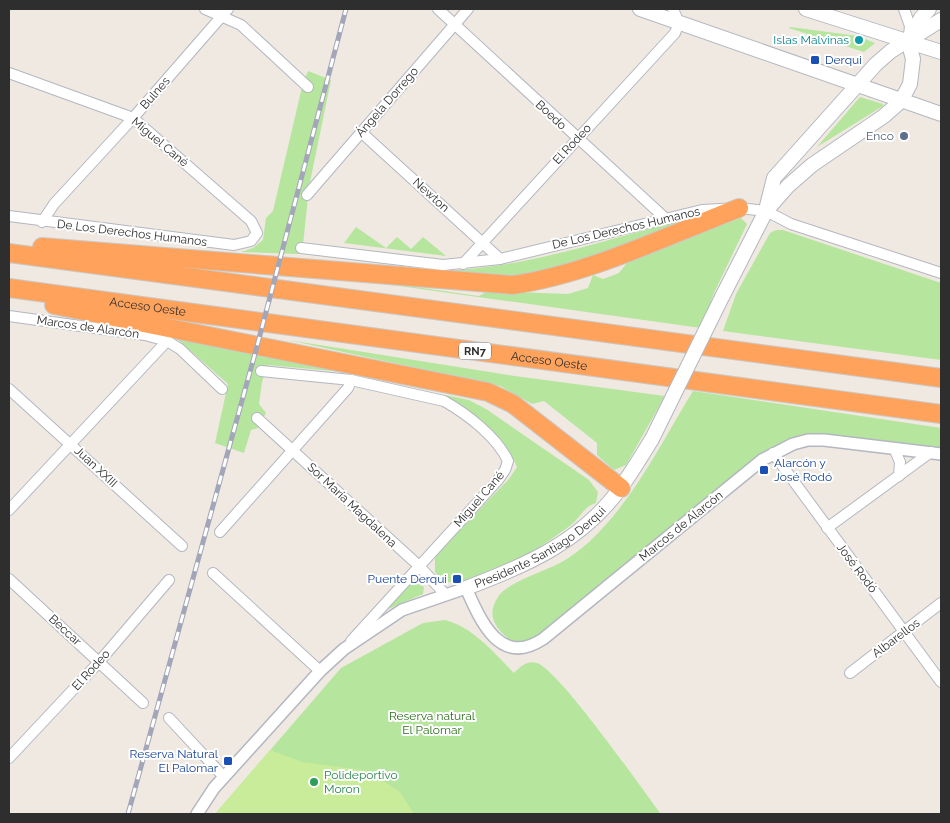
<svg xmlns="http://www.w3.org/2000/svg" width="950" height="823" font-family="Raleway,sans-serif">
<rect width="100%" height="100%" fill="#efe9e1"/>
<g fill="#b6e59e">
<path d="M790 27 858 36 875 43 864 52 789 28Z"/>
<path d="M308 71 331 80 309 187 303 245 299 254 241 252 253 248 263 240 266 218 273 211 302 87Z"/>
<path d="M860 97 883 104V106L817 147Z"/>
<path d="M741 218 747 224 714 293 701 328 292 271 290 269 479 296 488 291 568 294 588 288 593 275 603 279 619 273 630 259Z"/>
<path d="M678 221 679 222 678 224C625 243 570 269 514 275 489 278 463 274 438 271 520 269 599 242 678 221Z"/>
<path d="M356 227 386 248 397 237 411 249 423 237 446 256 344 243Z"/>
<path d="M776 230H783L941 283V360L723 331 736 294 770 233Z"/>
<path d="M177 339 343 372 268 365 262 382 259 404 266 413 258 428 251 430 244 453 215 443 228 384Z"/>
<path d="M288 340 515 376 665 396 626 465 614 470 597 455V443L544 401 532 404 500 386Z"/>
<path d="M693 391 941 428V449L828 435 800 436 769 450 536 640 515 644C499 632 484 618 498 597 505 584 544 571 558 564 568 559 580 550 589 542 634 500 661 443 693 391Z"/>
<path d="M445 395 469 400 486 409 589 480 598 492 596 503C584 506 580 518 571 525 539 549 484 585 443 582L435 572V555L509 479 517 467C504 436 470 415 445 395Z"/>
<path d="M412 581 424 587 423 594 386 610Z"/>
<path d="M445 620C473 627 494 653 514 673 520 667 527 660 537 663 559 670 642 789 661 814H215L341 668 423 623Z"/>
</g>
<path fill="#c9ec9a" d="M270 750 302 762 369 771 400 792 414 814H215Z"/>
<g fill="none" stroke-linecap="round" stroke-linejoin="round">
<g stroke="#b4b7c1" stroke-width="12">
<g id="minor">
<path d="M205 9 241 25 308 87"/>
<path d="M438 9 666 219"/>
<path d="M904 9 910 26 909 35"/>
<path d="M9 73 133 118 251 221 257 233 251 241 234 245 9 216"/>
<path d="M361 132 500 259"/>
<path d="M307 195 468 9"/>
<path d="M42 222 54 204 133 118 228 9"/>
<path d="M301 248 443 265 500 259 702 210 739 208 766 211 791 224 941 273"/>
<path d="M463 264 675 33 679 23 673 9"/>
<path d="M9 316 145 335 167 341 180 349 222 389"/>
<path d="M261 371 351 380 444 401C467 414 497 437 508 461L505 470 498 480 351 641"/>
<path d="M9 389 182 546"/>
<path d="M257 418 418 565 445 594"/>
<path d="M894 448 900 462 899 476"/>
<path d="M773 453 941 682"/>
<path d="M9 510 167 341"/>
<path d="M827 528 931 452"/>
<path d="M220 532 348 388 351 380"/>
<path d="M213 573 320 671"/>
<path d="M9 579 143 703"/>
<path d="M850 673 941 603"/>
<path d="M169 718 224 777"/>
<path d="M9 758 99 662 169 580"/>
</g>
</g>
<g stroke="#b4b7c1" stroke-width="14">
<path id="tertiary" d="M197 814 214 788 320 671 344 649 402 610 466 588C481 622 500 667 543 639L762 460 793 444 808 440H824L941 454"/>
</g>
<g stroke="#b4b7c1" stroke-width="16">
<g id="secondary">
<path d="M640 9 941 114"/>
<path d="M806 9 941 52"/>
<path d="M908 40 921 18 929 9"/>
<path d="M766 210 774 178 876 64 891 51 941 20"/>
<path d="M722 297 766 211 788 186 812 165 884 116 901 101 910 84 913 59 908 41"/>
<path id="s1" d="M466 588C525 566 583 541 621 487 632 472 642 455 652 439"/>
</g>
</g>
<g stroke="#c9c9c9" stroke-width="20">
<g id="motorway">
<path d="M42 247 512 285C586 275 669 235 739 208"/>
<path d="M9 253 941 378"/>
<path id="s2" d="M9 288 941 414"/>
<path d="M54 305 488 392 513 404 621 488"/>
</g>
</g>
<use href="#minor" stroke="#fff" stroke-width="10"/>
<use href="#tertiary" stroke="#fff" stroke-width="11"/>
<use href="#secondary" stroke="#fff" stroke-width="14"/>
<use href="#motorway" stroke="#ffa35c" stroke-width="18"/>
<g stroke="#a3a6b8" stroke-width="5">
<path id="rail" d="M128 814 256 350 346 9"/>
</g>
<use href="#rail" stroke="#fff" stroke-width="3" stroke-dasharray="9" stroke-linecap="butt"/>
<g stroke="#b4b7c1" stroke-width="16" stroke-linecap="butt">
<path id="secondary-bridge" d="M652 439 722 297"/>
</g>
<use href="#secondary-bridge" stroke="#fff" stroke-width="14"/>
</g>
<circle fill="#0f9aa8" stroke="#fff" stroke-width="2" cx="859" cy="40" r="5"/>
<g fill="#1a4fb4" stroke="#fff" stroke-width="2">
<rect x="810" y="55" width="10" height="10" rx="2.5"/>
<rect x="759" y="465" width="10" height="10" rx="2.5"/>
<rect x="452" y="574" width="10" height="10" rx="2.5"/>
<rect x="223" y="756" width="10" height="10" rx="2.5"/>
</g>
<circle fill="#5c6f8a" stroke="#fff" stroke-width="2" cx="904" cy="136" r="5"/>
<circle fill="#2e9e5b" stroke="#fff" stroke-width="2" cx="314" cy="782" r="5"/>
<g text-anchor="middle" stroke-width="4" stroke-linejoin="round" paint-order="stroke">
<rect fill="#fff" stroke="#6d6d6d" stroke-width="1" x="459" y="342.5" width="32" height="17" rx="4"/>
<g font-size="11" font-weight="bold" fill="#2e2e2e">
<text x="475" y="355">RN7</text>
</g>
<g font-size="12" fill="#0d838f" stroke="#fff" text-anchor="end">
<text x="849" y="44">Islas Malvinas</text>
</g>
<g font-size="12" fill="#164399" stroke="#fff" text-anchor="start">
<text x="825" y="64">Derqui</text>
<text x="774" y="467">Alarcón y<tspan x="774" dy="14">José Rodó</tspan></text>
<text x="447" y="583" text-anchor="end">Puente Derqui</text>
<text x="218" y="758" text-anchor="end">Reserva Natural<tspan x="218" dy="14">El Palomar</tspan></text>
</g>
<g font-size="12" fill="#2e2e2e" stroke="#fff">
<text transform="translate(155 93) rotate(-49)" y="4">Bulnes</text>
<text transform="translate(387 102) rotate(-49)" y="4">Ángela Dorrego</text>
<text transform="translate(551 115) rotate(43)" y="4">Boedo</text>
<text transform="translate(160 142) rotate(40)" y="4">Miguel Cané</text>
<text transform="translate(572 144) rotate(-47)" y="4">El Rodeo</text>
<text transform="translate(431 195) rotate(42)" y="4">Newton</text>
<text transform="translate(626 228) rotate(-13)" y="4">De Los Derechos Humanos</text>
<text transform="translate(132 233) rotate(7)" y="4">De Los Derechos Humanos</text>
<text dy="4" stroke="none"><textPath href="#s2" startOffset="140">Acceso Oeste</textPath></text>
<text transform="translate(88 327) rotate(8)" y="4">Marcos de Alarcón</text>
<text dy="4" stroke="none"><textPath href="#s2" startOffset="545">Acceso Oeste</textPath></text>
<text transform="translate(96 467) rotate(43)" y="4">Juan XXIII</text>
<text transform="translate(479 499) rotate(-49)" y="4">Miguel Cané</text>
<text transform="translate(352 505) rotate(43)" y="4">Sor María Magdalena</text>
<text transform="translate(681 526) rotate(-39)" y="4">Marcos de Alarcón</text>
<text dy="4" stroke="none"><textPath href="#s1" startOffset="85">Presidente Santiago Derqui</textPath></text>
<text transform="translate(857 568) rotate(53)" y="4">José Rodó</text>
<text transform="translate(65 630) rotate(43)" y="4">Beccar</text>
<text transform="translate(896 638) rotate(-37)" y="4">Albarellos</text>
<text transform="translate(91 670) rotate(-48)" y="4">El Rodeo</text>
</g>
<g font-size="12" fill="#4e5e75" stroke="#fff" text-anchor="end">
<text x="894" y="140">Enco</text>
</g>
<g font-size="12" fill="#2c6e1b" stroke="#fff">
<text x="432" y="720">Reserva natural<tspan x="432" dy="14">El Palomar</tspan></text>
</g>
<g font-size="12" fill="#27864d" stroke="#fff" text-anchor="start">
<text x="324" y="779">Polideportivo<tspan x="324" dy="14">Moron</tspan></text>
</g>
</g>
<rect width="950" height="823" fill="none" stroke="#2e2e2e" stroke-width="20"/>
</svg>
